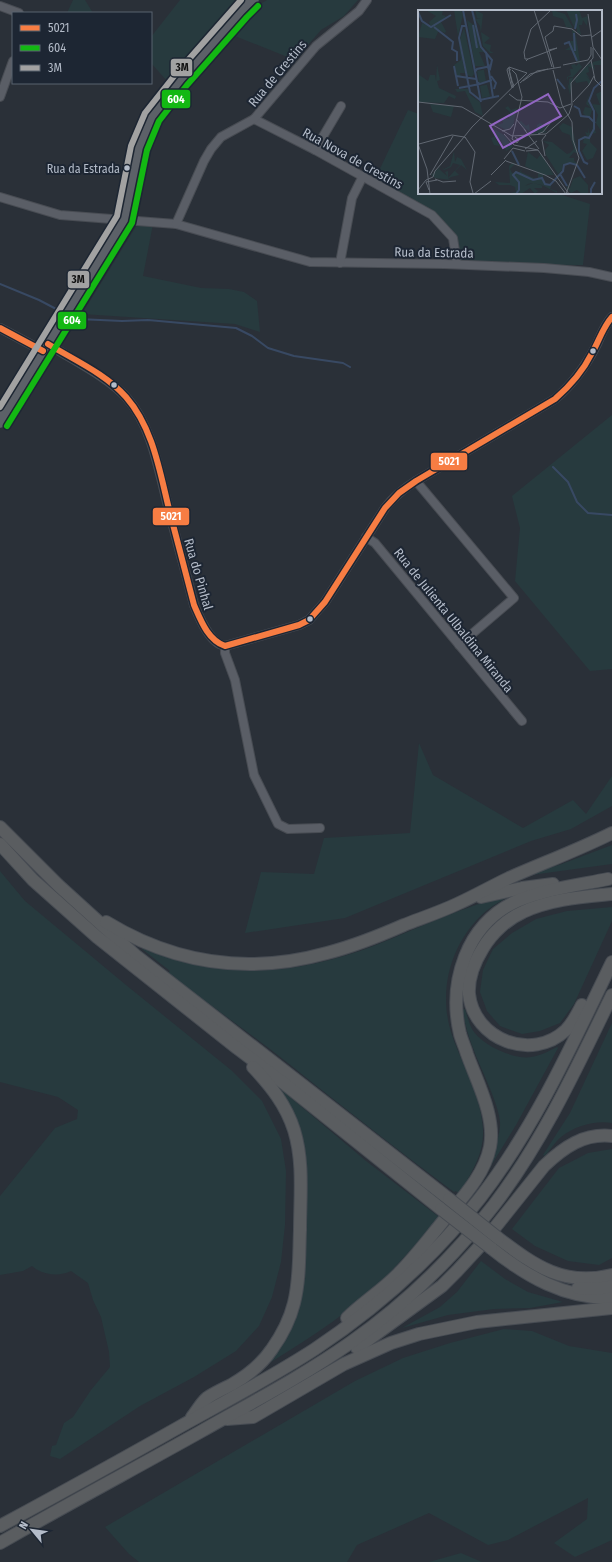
<svg xmlns="http://www.w3.org/2000/svg" width="612" height="1562" font-family="'Fira Sans Condensed',sans-serif">
<rect width="100%" height="100%" fill="#2a3038"/>
<g fill="#273a3e">
<path d="M73 0H85L93 13H67Z"/>
<path d="M180 0H243L225 13 168 82 151 63V37Z"/>
<path d="M267 0H358L344 16 321 30 295 60 230 34 249 11Z"/>
<path d="M408 110 419 114V193H556L590 204 583 265 457 264 453 238 432 215 375 179Z"/>
<path d="M153 224 143 276 201 288 229 289 244 292 257 301 260 332 235 324 82 314 137 225Z"/>
<path d="M612 415V669L590 671 515 581 520 528 512 496Z"/>
<path d="M419 743 433 775 523 828 573 800 586 814 612 776V806L571 829 531 841 345 918 245 933 261 872 314 874 324 838 410 833Z"/>
<path d="M612 845V864L531 875V873L559 865Z"/>
<path d="M0 871 25 901 126 985 231 1070 262 1101 281 1139 286 1171 285 1225 281 1262 272 1297 259 1326 236 1351 194 1377 140 1406 60 1459 50 1456 52 1446 56 1445 64 1423 73 1417 91 1390 110 1367 109 1352 101 1317 93 1300 88 1283 71 1271C59 1277 42 1275 32 1266L23 1271 0 1275V1196L55 1128 77 1119 78 1110 58 1097 0 1082Z"/>
<path d="M512 895C503 900 494 905 486 911 451 941 437 991 452 1035 462 1065 482 1097 483 1130 484 1154 471 1174 459 1194L456 1191 454 1192C392 1146 331 1097 270 1049 236 1023 201 999 168 973L170 971 142 949 143 947C173 956 205 968 237 970 284 973 332 962 376 945 421 927 465 905 512 895Z"/>
<path d="M612 907V921L574 1004 560 1023 540 1031 522 1034 500 1026 487 1011 480 992 483 970 493 949 512 933 536 919 567 911Z"/>
<path d="M465 1009C467 1015 469 1023 472 1029 481 1045 514 1060 531 1057 540 1056 549 1051 557 1047L558 1048 516 1125 489 1169 487 1167C492 1154 499 1141 500 1126 502 1109 479 1066 473 1048 468 1036 465 1023 462 1010Z"/>
<path d="M612 1023V1123C596 1120 574 1126 561 1137 555 1142 550 1150 545 1156L543 1155 570 1113Z"/>
<path d="M277 1086 366 1161 439 1217C417 1243 395 1269 370 1292 338 1320 301 1344 264 1366L289 1328 303 1182Z"/>
<path d="M612 1149V1258L599 1265 568 1261 535 1246 512 1229 559 1168 588 1153Z"/>
<path d="M481 1261 505 1279 528 1292 563 1302 530 1308 494 1309 448 1315 402 1328 440 1307 457 1292Z"/>
<path d="M504 1329 532 1331 569 1346 612 1353V1540L575 1557 554 1543 587 1519 588 1498 508 1540 488 1545 429 1513 357 1545 347 1562H139L129 1554 105 1527 355 1381 403 1358 450 1343Z"/>
<path d="M461 1553 482 1562H429Z"/>
</g>
<g fill="none" stroke-linecap="round" stroke-linejoin="round">
<g stroke="#384963" stroke-width="2">
<path d="M0 284 39 300 60 311"/>
<path d="M78 319 122 321 148 320 236 328 252 336 268 348 294 356 343 363 350 367"/>
<path d="M553 467 568 482 577 502 588 513 612 515"/>
</g>
<g stroke="#484c53" stroke-width="10">
<g id="minor">
<path d="M0 6 19 13"/>
<path d="M0 97 13 61"/>
<path d="M254 119 315 150 432 215 453 238 457 264"/>
<path d="M315 150 341 106"/>
<path d="M0 197 60 215 176 224 310 262 444 264 544 268 589 272 612 277"/>
<path d="M176 224 204 161 211 149 221 137 254 119 316 46 359 11 367 0"/>
<path d="M340 263 352 198 363 176"/>
<path d="M0 328 43 351"/>
<path d="M48 344C71 359 108 377 126 397 153 427 159 473 169 510 177 542 186 573 194 605 199 617 210 644 225 646L299 625 309 620 325 602 385 508C394 496 403 489 416 481L555 399C574 383 586 366 597 344 601 335 605 324 612 317"/>
<path d="M416 481 514 598 459 645"/>
<path d="M366 537 375 543 522 721"/>
<path d="M225 646V653L235 680 254 775 278 824 288 829 320 828"/>
</g>
</g>
<g stroke="#484c55" stroke-width="12">
<path id="major" d="M0 422 125 219 139 148 152 117 181 80 241 11 253 0"/>
</g>
<g stroke="#474c53" stroke-width="14">
<g id="highway">
<path d="M0 827 58 885 135 955 449 1199"/>
<path d="M0 844 33 880 97 937 237 1048 286 1085 441 1209"/>
<path d="M481 897 522 888 553 884"/>
<path d="M106 922C175 964 248 975 327 953 354 946 379 936 404 925 422 918 440 912 457 904 475 896 492 886 509 878 543 863 578 850 612 833"/>
<path d="M582 1005C578 1013 573 1023 566 1030 532 1062 474 1040 469 994 468 978 475 961 483 948 492 933 507 919 523 912 551 899 582 897 612 894"/>
<path d="M498 1238C535 1266 564 1287 612 1275"/>
<path d="M491 1248C526 1276 565 1299 612 1298"/>
<path d="M578 1288 598 1289 612 1286"/>
<path d="M347 1318C363 1302 383 1290 399 1273 414 1258 427 1241 440 1225 459 1201 484 1177 490 1147 496 1117 477 1082 467 1054 465 1047 462 1041 460 1034 448 983 466 924 517 901 545 889 578 885 608 879"/>
<path d="M357 1348 442 1286 457 1271 481 1245 544 1166C564 1147 584 1133 612 1136"/>
<path d="M192 1417C197 1411 201 1403 207 1398 214 1393 223 1389 231 1385 247 1376 262 1364 272 1349 282 1335 290 1319 294 1303 300 1279 299 1254 300 1230 300 1197 304 1162 294 1130 286 1105 271 1086 253 1067"/>
<path d="M227 1419 253 1417 344 1364 391 1343 419 1334 477 1322 612 1308"/>
<path d="M0 1526C61 1493 121 1460 181 1426 226 1401 272 1377 315 1349 378 1307 434 1257 480 1198 535 1127 573 1043 612 962"/>
<path d="M0 1543C66 1505 134 1469 200 1432 251 1403 303 1376 350 1343 404 1305 453 1258 494 1205 543 1141 577 1067 612 995"/>
</g>
</g>
<use href="#minor" stroke="#5a5e66" stroke-width="8"/>
<use href="#major" stroke="#5c6168" stroke-width="11"/>
<use href="#highway" stroke="#5a5d60" stroke-width="12"/>
<g stroke="#474c53" stroke-width="14" stroke-linecap="butt">
<g id="highway-bridge">
<path d="M449 1199 498 1238"/>
<path d="M441 1209 491 1248"/>
</g>
</g>
<use href="#highway-bridge" stroke="#5a5d60" stroke-width="12"/>
<g stroke="#1d2633" stroke-width="9">
<g id="bus-1">
<path d="M0 328 43 351"/>
<path d="M48 344C74 360 106 374 126 397 154 429 160 474 170 513 178 544 186 574 194 605 201 621 208 640 225 646L299 625 309 620 325 602 385 508 399 493 416 481 555 399C570 386 583 371 592 353 599 341 603 327 612 317"/>
</g>
</g>
<g stroke="#1d2633" stroke-width="9">
<path id="bus-2" d="M7 426 132 223 147 150 159 121 187 85 247 17 258 6"/>
</g>
<g stroke="#1d2633" stroke-width="9">
<path id="bus-3" d="M0 407 117 216 131 146 145 113 175 75 241 0"/>
</g>
<use href="#bus-1" stroke="#f77d43" stroke-width="6"/>
<use href="#bus-2" stroke="#13b813" stroke-width="6"/>
<use href="#bus-3" stroke="#a2a2a2" stroke-width="6"/>
</g>
<g fill="#b4bcc9" stroke="#1d2633" stroke-width="1.5">
<circle cx="127" cy="168" r="3.5"/>
<circle cx="593" cy="351" r="3.5"/>
<circle cx="114" cy="385" r="3.5"/>
<circle cx="310" cy="619" r="3.5"/>
</g>
<g text-anchor="middle" stroke-width="4" stroke-linejoin="round" paint-order="stroke">
<g font-size="12" fill="#b4bcc9" stroke="#1d2633" text-anchor="end">
<text x="120" y="173">Rua da Estrada</text>
</g>
<g font-size="13" fill="#b4bcc9" stroke="#1d2633">
<text transform="translate(277 73) rotate(-50)" y="5">Rua de Crestins</text>
<text transform="translate(353 158) rotate(29)" y="5">Rua Nova de Crestins</text>
<text transform="translate(434 252) rotate(1)" y="5">Rua da Estrada</text>
<text transform="translate(199 574) rotate(74)" y="5">Rua do Pinhal</text>
<text transform="translate(454 620) rotate(51)" y="5">Rua de Julienta Ulbaldina Miranda</text>
</g>
</g>
<g transform="translate(418 10)">
<rect width="184" height="184" fill="#2a3038"/>
<path d="M8 0H25L24 5 28 6 23 12 28 21 27 23 21 20 17 29 0 27 4 13 13 17 11 12 18 6ZM36 0H43L45 5 40 26ZM55 0 59 11 58 9 63 8H59L57 0 65 4 63 22 72 28 66 33 73 35 72 41 76 43H72L65 36 62 16 57 9ZM134 0 147 4 155 18 148 17 145 9 135 6ZM148 0H161L164 8 170 6 169 16 165 10 164 15H161L163 25 159 22V18L157 19ZM49 10 57 16 62 38 66 42H61L67 56H57ZM46 18 56 64 54 67 49 65 42 29ZM154 20 157 21 162 52 159 53 154 40H147L153 36 152 31H155ZM40 27 47 63H42L43 67 39 66 36 55 43 50ZM183 50 184 55H176L177 60 170 56 171 62 168 63 172 69 168 66 173 71 171 75 169 71 158 73 157 70 154 78 157 68 166 58 174 52 175 54V52ZM161 53 164 57 155 67 152 85 149 72 151 76V69L155 67H150V68L149 71V67L153 65 152 59H155L153 55 149 56 157 54 158 56ZM19 55 22 70 19 71 21 78 38 86 37 89 31 86 26 93 0 92 2 80 0 64 10 71 12 65H17L18 71ZM69 59 66 60 68 71H71L61 73 59 61ZM72 74 69 75 72 86H74L64 88 62 76ZM37 79H50L52 85 62 92 65 106 57 102 47 81 39 82ZM184 81 183 104V121L178 113 180 105 174 94 182 95 178 84ZM171 84 170 91 174 100 172 107H169L165 103 167 97 173 98 168 94ZM12 94 36 96 33 107 15 102ZM90 96 93 100 99 98 95 116 88 120 79 115 85 113 84 108 91 109 92 102 87 98ZM103 111 108 116 111 114 112 122H118L119 115 122 113 129 116 126 121 130 122 115 124 103 115 101 112ZM145 113 154 117 160 144 156 142 151 148H156V151L160 154H145L144 160 140 164 128 145 127 140 131 135 125 131 134 132 149 144 152 143 156 139 152 125 144 122 141 117ZM175 114 178 123 172 124V132L179 139 175 148 169 150 164 141 169 134 165 133 166 128 163 127 169 126 167 122 170 123V117L171 123 174 121ZM76 119 86 125 95 137 88 141 83 130 77 128 82 136 76 135 73 128 76 127ZM36 141 37 152 39 147 43 149 49 160 43 155 37 161 41 165 33 167 30 169 33 170 17 168 13 165 23 156 26 159 32 156ZM35 153 42 155 30 168V161L27 162 29 166 21 159 23 156 26 160 33 157ZM110 142 119 149 123 144 136 165H125L126 173 133 176 132 179 139 181V183L126 176 115 173 110 174 107 176 115 173 124 175V178H116L120 181 117 184 112 178 103 184H87L98 182 97 177 92 175H81L77 172 92 173 91 156 94 153 97 154 92 159 94 163 102 162 104 158 103 162 120 170V163L107 156ZM162 166 170 175V184H164L159 180 153 183 149 178V176L151 174 150 177 152 178 155 169Z" fill="#273a3e" fill-rule="evenodd"/>
<path fill="none" stroke="#384963" stroke-width="2" d="M45 0 63 92M54 0 63 37 74 50 72 59 69 57 71 54M0 2 4 11 13 17 33 5M55 15 59 38M48 16H44L41 28 52 82 62 90 81 86M16 17 35 32 34 39 39 42V51M157 19 159 10 158 4M156 23 157 41M146 34 151 32 159 51M68 42 75 87M36 56 40 76M57 62 59 59 73 56M38 66 58 69M73 66 78 73 76 79M139 69 147 79M59 72 62 74 74 70M41 78 62 74M156 96 161 99 163 106 171 107 177 113M94 141 101 155M170 154 166 152 161 141V130L167 127 171 128 176 119V101L171 91 176 78 184 71M142 164 149 176M98 184 101 180V172L95 165 98 162 115 170 124 168 127 174 132 175 145 161 146 155 152 153 159 155 167 168M173 184V179L177 172"/>
<path fill="none" stroke="#616872" stroke-width="1" d="M116 0 134 57M170 4 175 37 184 50M174 27 184 20M110 49 139 38 131 40M173 50 177 70 184 77M108 51 110 49H107L106 42 113 19 133 0M145 55 170 50 173 45V37M91 57 109 63M91 57V59L94 71 96 76 94 78 89 60 90 58H91V59L93 60M136 58 127 27 135 21 136 16 154 19 163 26 173 25M91 60 95 78M94 60 98 64 104 87 94 129 99 133 101 130 97 127M135 60 144 95 154 112 155 130 161 148 148 184M105 71 119 61 143 57M102 73 112 64 130 59M91 84 99 90 130 92 142 98 153 94M0 92 44 97 94 126 128 124 151 104 154 95 153 73 175 48V38M155 92 171 75 176 66M98 109 108 121M106 119 121 139M84 121 92 119 96 114M86 124 96 135 120 140 151 184M120 124 125 122 133 112M47 127 57 142 52 172 55 183M48 128 46 127 54 117 109 63M0 134 9 159 12 184M1 134 34 125 46 127M36 139 46 127M107 139 119 131M108 141 120 140M127 146 124 130 128 125M86 149 95 138 107 141M88 151 127 165 138 171 148 184M12 165 35 126M73 165 88 150M17 169 25 172 38 171M0 180 8 170 15 167 17 161 37 138M11 180 8 172 19 170M56 184 73 171"/>
<path fill="#9266c3" fill-opacity="0.15" stroke="#9266c3" stroke-width="2" d="M130 84 143 106 85 138 72 116Z"/>
<rect width="184" height="184" fill="none" stroke="#b4bcc9" stroke-width="2"/>
</g>
<g stroke="#1d2633" stroke-width="1.5">
<rect x="170" y="58" width="23" height="19" rx="4" fill="#a2a2a2"/>
<rect x="161" y="89" width="30" height="20" rx="4" fill="#13b813"/>
<rect x="67" y="270" width="23" height="19" rx="4" fill="#a2a2a2"/>
<rect x="57" y="311" width="30" height="19" rx="4" fill="#13b813"/>
<rect x="430" y="452" width="38" height="19" rx="4" fill="#f77d43"/>
<rect x="152" y="507" width="38" height="19" rx="4" fill="#f77d43"/>
</g>
<g font-size="11" text-anchor="middle" font-weight="bold" fill="#fff">
<text x="176" y="103">604</text>
<text x="72" y="324">604</text>
<text x="449" y="465">5021</text>
<text x="171" y="520">5021</text>
</g>
<g font-size="11" text-anchor="middle" font-weight="bold" fill="#111">
<text x="182" y="71">3M</text>
<text x="78" y="283">3M</text>
</g>
<rect x="12" y="12" width="140" height="72" fill="#1d2633" stroke="#59626f"/>
<rect x="20" y="25" width="20" height="6" fill="#f77d43" stroke="#59626f"/>
<text x="48" y="32" font-size="12" fill="#b4bcc9">5021</text>
<rect x="20" y="45" width="20" height="6" fill="#13b813" stroke="#59626f"/>
<text x="48" y="52" font-size="12" fill="#b4bcc9">604</text>
<rect x="20" y="65" width="20" height="6" fill="#a2a2a2" stroke="#59626f"/>
<text x="48" y="72" font-size="12" fill="#b4bcc9">3M</text>
<g transform="translate(32 1530) rotate(299)" stroke="#1d2633" stroke-width="3" paint-order="stroke">
<path d="M0-3L7 15L0 10L-7 15Z" fill="#b4bcc9"/>
<text y="-6" font-size="11" font-weight="bold" text-anchor="middle" fill="#b4bcc9">N</text>
</g>
</svg>
